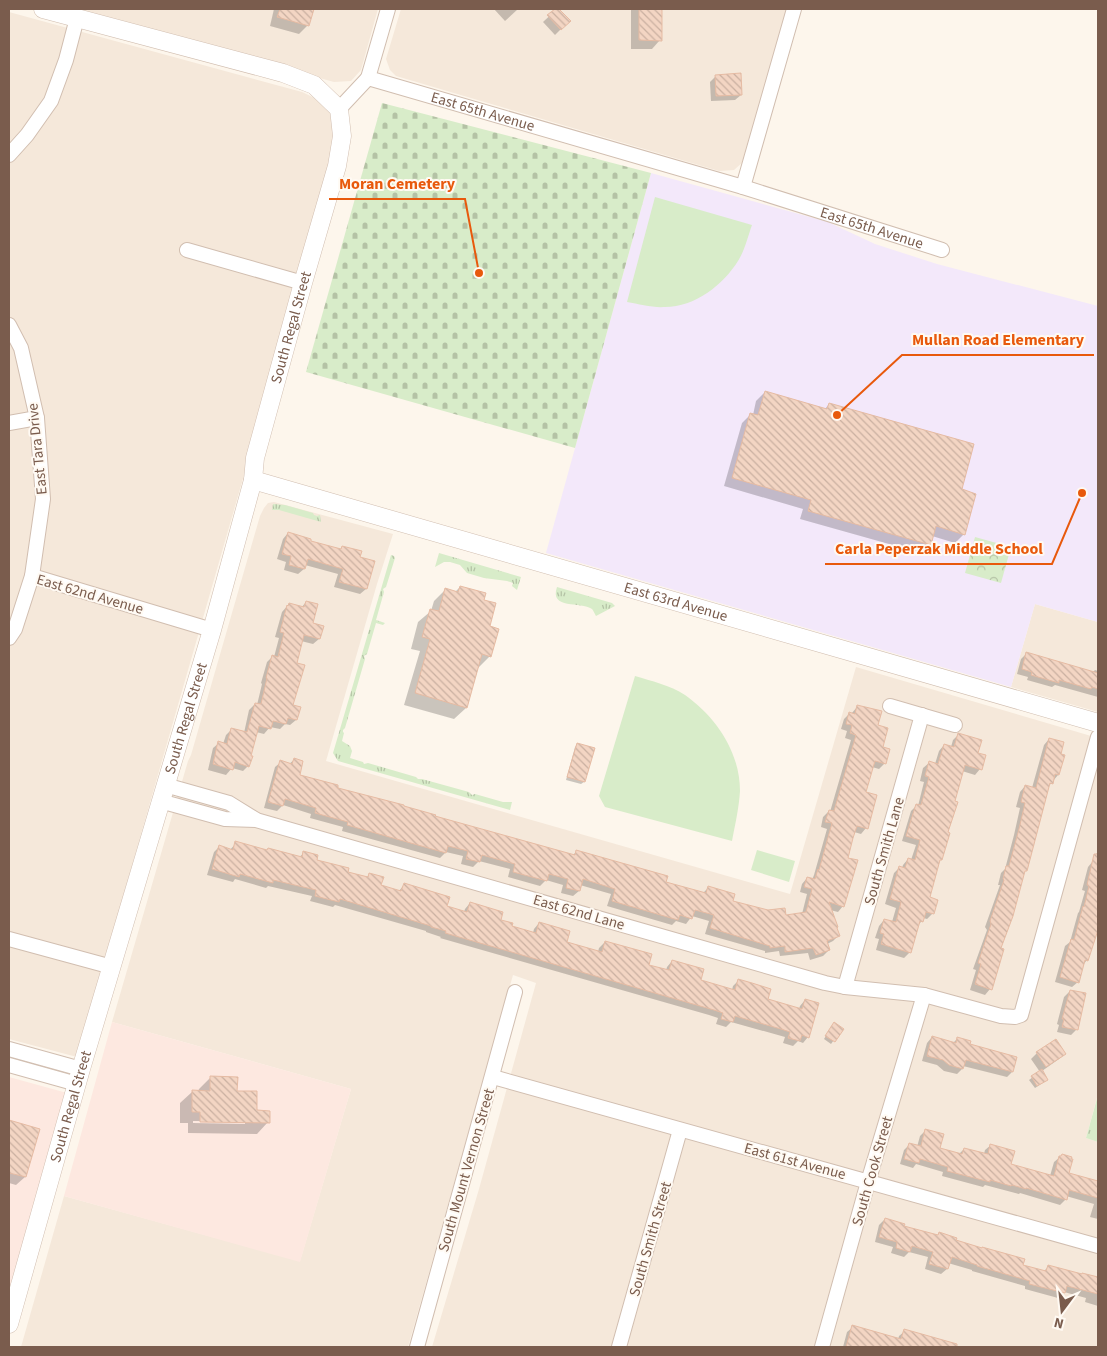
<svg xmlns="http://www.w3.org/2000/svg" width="1107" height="1356" font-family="'Source Sans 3',sans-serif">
<defs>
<pattern id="grass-tufts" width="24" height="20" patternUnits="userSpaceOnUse" patternTransform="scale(1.25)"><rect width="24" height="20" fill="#d8ecc9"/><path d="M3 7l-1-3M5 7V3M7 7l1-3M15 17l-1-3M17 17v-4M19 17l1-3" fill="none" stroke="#b4c2a5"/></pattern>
<pattern id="cemetery-stones" width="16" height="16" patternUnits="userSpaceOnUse" patternTransform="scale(1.25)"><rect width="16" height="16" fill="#d8ecc9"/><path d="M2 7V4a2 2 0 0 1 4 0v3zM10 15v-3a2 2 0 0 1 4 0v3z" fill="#b4c2a5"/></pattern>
<pattern id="park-crowns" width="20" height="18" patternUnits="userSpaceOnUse" patternTransform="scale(1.25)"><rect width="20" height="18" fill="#d8ecc9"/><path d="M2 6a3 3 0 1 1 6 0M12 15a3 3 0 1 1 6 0" fill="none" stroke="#b4c2a5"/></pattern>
<pattern id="building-back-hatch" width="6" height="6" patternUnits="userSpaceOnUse" patternTransform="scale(1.25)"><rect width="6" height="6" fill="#f3d5c3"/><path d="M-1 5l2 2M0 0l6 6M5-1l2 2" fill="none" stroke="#cab0a1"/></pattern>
</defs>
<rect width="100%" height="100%" fill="#fdf6ec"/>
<g fill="#f5e8da">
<path d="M71 9H378L361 70 351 81 334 82Z"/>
<path d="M401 9H787L743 162 734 170 719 171 396 76 390 70 386 59Z"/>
<path d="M9 12 302 92 321 101 333 116 337 151 77 1057 9 1039Z"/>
<path d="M274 502 393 534 377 584 326 761 790 894 856 667 1098 738V1094L1086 1138 1098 1142V1347H432L479 1189 536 983 513 975 408 1347H21L64 1196 300 1261 351 1089 112 1022 188 761 191 755 260 516 264 508 268 503Z"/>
<path d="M1035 604 1098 622V712L1011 687Z"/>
</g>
<g fill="#fde8e0">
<path d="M112 1022 351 1089 300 1262 64 1196Z"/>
<path d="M9 1077 67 1093 9 1294Z"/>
</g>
<path fill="#f3e8fa" d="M651 173 828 222 875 244 937 264 1098 306V622L1035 604 1011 687 546 553Z"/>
<g fill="url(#grass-tufts)">
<path d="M273 504 285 505 313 513 314 515 317 516 320 515 321 522 279 510H272Z"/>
<path d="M439 553 521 577 517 590 512 586 513 583 507 581 484 578 467 573 460 565 450 562H444L435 567Z"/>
<path d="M391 555 394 556 395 558 386 587 383 589 384 592 376 620 385 623 383 625 376 623 367 654 364 656 365 659 345 728 343 730V732L344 733 342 741 350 746 352 751 350 758 363 762 364 764 368 763 416 777 418 779H422L469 792 472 795 475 794 503 802H512L510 810 338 761 333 753Z"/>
<path d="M557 587 612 603 615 606 596 616C595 614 593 610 592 609 581 601 549 610 557 587Z"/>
<path d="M1098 1095V1142L1086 1138Z"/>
</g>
<path fill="url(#cemetery-stones)" d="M382 103 651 173 575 448 306 372Z"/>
<path fill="url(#park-crowns)" d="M975 537 1011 547 1001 583 965 573Z"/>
<g fill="#d8ecc9">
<path d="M655 197 752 225C748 236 745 250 738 261 723 285 695 307 665 307 653 308 639 304 627 302Z"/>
<path d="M635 676C651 681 670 685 685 695 716 717 740 752 740 791 739 808 735 825 732 841L605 807 599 796Z"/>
<path d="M757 850 795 861 789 882 751 870Z"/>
</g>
<g fill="#0003" fill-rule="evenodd">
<path d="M274 9H310L312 10 308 25 299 34 270 26Z"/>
<path d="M494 9H518L505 21Z"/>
<path d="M557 9 569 21 555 35 543 22Z"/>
<path d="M631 9H660V40L652 49H631Z"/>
<path d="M716 76 741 95 735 100 711 101 710 82Z"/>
<path d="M765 392 825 409 829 404 964 534 955 543 932 536 929 545 921 553 800 519 803 509 724 486 742 423 751 414 753 415 756 401Z"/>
<path d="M288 533 309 542 339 550 342 548 358 558 373 562 366 589 360 594 334 587 338 574 305 565 304 569 298 574 284 570 286 562 277 559 283 539Z"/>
<path d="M460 587 483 600 488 627 490 656 478 668 466 708 454 719 404 705 420 651 411 649 418 622 431 611 434 601 445 590 455 592Z"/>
<path d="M306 602 311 624 319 639 313 644 301 641 295 663 292 706 299 708 296 720 290 725 285 724 280 729 270 727 264 734 256 732 249 757V765L243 771 232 768 226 775 208 770 213 748 219 743 223 744 226 735 232 729 244 733 249 710 255 704 257 705 262 684 261 683 267 662 272 657H274L279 638 275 637 282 612 289 604 301 608Z"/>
<path d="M1026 654 1093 672 1095 670 1098 671V697L1055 685 1052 687 1027 680 1028 677 1017 674 1021 659Z"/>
<path d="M858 706 876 726 885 763 879 769 872 767 865 793 866 828 861 834 854 832 846 858 843 906 838 912 830 910 838 936 833 941 827 944 829 950 823 956 810 960 808 953 780 956 779 951 765 953V951L705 934 709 921 692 916 686 924 676 921 672 925 607 906 611 894 580 885 579 891 573 896 561 893 563 885 546 880 540 886 508 877 510 869 479 861 473 867 461 864 463 856 446 852 440 858 342 831 343 827 310 818 311 814 283 805 277 811 264 808 275 767 281 762 289 764 294 760 298 776 336 789 572 856 576 852 664 883 702 894 708 888 732 902 785 917 802 914 807 894 800 892 802 884 807 878 812 880 814 875 827 829 821 827 823 817 829 811 830 812 851 740 845 738 847 731 841 729 844 719 849 714H851Z"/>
<path d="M958 735 977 754 980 769 975 775 962 771 941 859 938 862 928 898 933 913 927 919 923 918 922 921 918 925 910 952 904 958 876 950 879 939 875 938 879 926 884 920 892 922 896 908 885 904 894 873 900 867 902 868 903 865 908 859 911 860 916 845 902 841 911 811 917 805 918 806 924 782 920 781 923 768 929 763 935 764 939 751 944 745 951 747 953 740Z"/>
<path d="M1049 739 1059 755 1058 775 1048 787 1024 872 999 949 990 989 985 995 970 990 976 970 973 969 987 930 985 927 1000 885H998L1001 873 1005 869 1014 835 1020 808 1016 807 1020 792 1025 786 1032 788 1044 745Z"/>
<path d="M577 744 584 782 581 784 566 780 575 747Z"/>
<path d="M236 843 298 858 304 853 315 861 346 873 366 878 369 875 380 886 398 892 404 885 446 907 464 912 465 909 470 903 511 927 533 933 534 929 539 923 566 943 598 952 599 948 605 942 648 966 666 971 667 967 672 961 699 981 732 990 733 986 738 981 766 1000 799 1009 800 1006 805 1000 808 1037 803 1043 798 1041 793 1046 783 1043 785 1037 731 1022 726 1027 716 1024 718 1018 709 1015 440 938 441 937 426 932V931L335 905 333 907 310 901 312 896 268 886 266 888 235 879 233 882 207 875 214 852 219 847 230 850Z"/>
<path d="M1098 849V926L1087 960 1083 965 1078 982 1072 987 1055 982 1065 946 1070 942 1078 913 1079 912 1085 891 1082 890 1088 867 1093 861 1094 856 1097 853Z"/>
<path d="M1070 991 1085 994 1076 1030 1071 1035 1057 1032 1059 1025 1057 1024 1064 997Z"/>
<path d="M832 1026 842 1029 831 1044 824 1039Z"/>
<path d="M932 1037 953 1043 957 1039 1012 1072 1007 1077 963 1066 962 1069 957 1074 944 1071 937 1065 922 1061 927 1043Z"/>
<path d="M1037 1053 1065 1054 1059 1059 1042 1071 1044 1082 1035 1088 1029 1080 1040 1072 1031 1059Z"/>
<path d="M210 1078 236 1092 255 1112 268 1122 257 1134 188 1133V1123H180V1103L192 1092H198L199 1089ZM193 1121H245V1124L193 1123Z"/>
<path d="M9 1122 38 1129 25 1177 16 1185 9 1183Z"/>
<path d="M926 1130 939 1149 959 1154 964 1149 984 1154 985 1150 991 1145 1009 1165 1050 1176 1054 1162 1060 1157 1068 1174 1098 1182V1219L1090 1217 1094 1204 1066 1196V1199L1060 1205 1020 1193 1019 1194 985 1185 983 1187 942 1176 943 1172 916 1164 913 1168 900 1164 904 1150 909 1145 917 1147 920 1136Z"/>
<path d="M885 1219 902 1227 937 1236 939 1234 955 1241 1022 1266 1043 1272 1048 1267 1081 1276 1083 1274 1098 1279V1306L1085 1302 1086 1298 1064 1292 1058 1298 1025 1289V1286L972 1271V1270L948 1263 947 1269 941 1274 925 1269 928 1257 909 1252 904 1257 891 1253 893 1247 875 1242 879 1225Z"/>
<path d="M853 1327 898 1340 899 1336 905 1331 943 1341 941 1347H843L847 1332Z"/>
</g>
<g fill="url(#building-back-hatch)" stroke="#e6bba3">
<path d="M280 9H314L309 26 277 17Z"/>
<path d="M555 9H559L571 21 561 30 547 15Z"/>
<path d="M639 9H662V41L639 40Z"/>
<path d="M741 73 742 95 716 96 715 75Z"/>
<path d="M765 391 827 409 829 403 974 444 962 489 976 494 965 535 936 526 931 545 808 511 811 500 732 478 750 413 758 415Z"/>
<path d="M288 532 311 539V541L341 549 342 546 362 551 360 557 375 561 367 589 339 582 343 569 308 559 305 569 289 565 291 556 282 554Z"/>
<path d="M460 586 486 593 484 600 496 603 490 626 499 629 491 657 482 654 467 708 415 693 430 639 422 637 430 609 439 611 445 588 458 592Z"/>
<path d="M306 601 318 604 313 623 324 626 320 639 304 635 297 663 305 665 293 705 301 707 297 720 288 718 286 724 273 721 271 729 259 726 251 756H253L249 767 235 762 233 770 213 764 218 741 227 744 231 728 247 732 255 703 261 704 267 678H266L272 655 278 657 284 633 280 632 287 605 288 606 289 603 304 607Z"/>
<path d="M1026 652 1098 673V689L1092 687 1091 689 1059 680V683L1031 675 1032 672 1022 669Z"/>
<path d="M857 705 882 711 878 725 888 728 883 747 890 749 886 764 875 761 866 792 877 795 868 829 857 826 853 838 848 858 858 860 844 907 829 902 838 927 837 928 840 936 827 941 830 950 816 955 813 948 785 952V946L770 948V946L710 928 714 915 695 910 692 919 680 915 678 920 612 901 615 889 583 879 580 891 566 888 568 879 549 874 547 881 513 872 515 864 482 855 480 862 466 859 468 851 448 846 446 853 347 825 348 822 315 813 316 808 285 799 283 806 268 802 280 760 292 764 294 758 303 761 300 775 338 785V788L404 805V806L436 815 435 816 575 855 576 850 636 867 668 876 666 882 706 893 708 886 735 894 733 901 768 910 785 908 786 915 806 912 812 889 804 887 807 877 815 879 818 869 819 870 832 823 825 822 829 810 834 811 856 735 850 733 852 725 846 724 849 712 855 714Z"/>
<path d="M958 733 982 740 978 753 986 755 982 770 965 765 955 801 958 802 948 832 950 833 942 860H940L930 897 938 900 934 914 926 912 923 922 920 921 911 953 881 944 884 934 880 933 884 919 896 922 901 902 890 899 899 866 905 868 908 858 915 860 920 840 906 836 916 804 921 805 929 777 925 776 929 761 938 764 944 744 954 747Z"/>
<path d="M1049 738 1064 742 1061 754 1065 755 1059 775 1055 774 1053 784 1050 783 1027 871H1025L1013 916 1001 948 1004 949 992 990 975 984 981 964 978 963 991 924 990 921 1004 880 1003 879 1006 866H1009L1019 829 1025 803 1021 802 1025 785 1036 788Z"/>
<path d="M577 743 595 748 585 782 567 777Z"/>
<path d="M235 841 267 850 268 848 302 857 303 851 318 855 317 860 349 868 348 872 368 877 369 873 384 877 381 885 401 891 404 883 450 897 447 906 467 912 470 902 503 912 501 920 513 923 512 926 536 933 539 922 570 931 567 942 602 952 605 941 652 954 649 965 669 970 672 960 686 964 704 969 701 980 735 990 738 979 752 983 771 989 768 999 802 1009 805 999 819 1003 809 1038 802 1035 800 1041 788 1038 790 1032 781 1029 735 1016 733 1022 721 1019 723 1013 714 1010 445 933 446 931 431 927V926L340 899 339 902 315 896 316 890 273 880V883L240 874 239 877 212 869 219 845 233 850Z"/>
<path d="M1094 854H1098V930L1088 961 1085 960 1079 983 1060 977 1071 939 1074 940 1083 906 1084 907 1089 886 1087 885Z"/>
<path d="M1070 990 1086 993 1078 1030 1062 1027 1064 1019H1062Z"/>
<path d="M834 1022 844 1029 835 1042 825 1036Z"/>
<path d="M932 1036 956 1043 957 1037 971 1041 970 1044 1017 1057 1013 1072 966 1060 963 1069 949 1065 943 1060 927 1056Z"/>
<path d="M1056 1039 1066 1054 1046 1067 1036 1052Z"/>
<path d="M1042 1069 1048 1080 1037 1086 1031 1076Z"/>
<path d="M210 1076 238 1077 237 1091H257V1110L270 1111V1123L200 1122V1112H192V1090L210 1091Z"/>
<path d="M9 1120 40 1129 26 1177 9 1173Z"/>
<path d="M925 1129 944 1134 940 1148 962 1154 964 1148 988 1154 990 1144 1015 1151 1011 1164 1054 1176 1059 1156H1061L1062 1154 1072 1157 1071 1159H1073L1069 1173 1098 1181V1198L1069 1190 1067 1200 1026 1188V1189L1012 1185 1011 1186 990 1180V1182L947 1171 948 1167 920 1159 919 1163 904 1159 909 1143 921 1146Z"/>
<path d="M885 1218 905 1224 904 1226 938 1235 939 1232 957 1238 956 1240 982 1248V1247L1025 1259 1023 1265 1046 1271 1048 1265 1082 1274V1273L1098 1277V1294L1067 1286 1065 1293 1029 1284 1030 1281 977 1266V1265L952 1257 948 1269 929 1264 933 1252 912 1246 910 1252 896 1248 897 1242 879 1237Z"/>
<path d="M852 1325 901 1339 904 1329 957 1344V1347H846Z"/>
</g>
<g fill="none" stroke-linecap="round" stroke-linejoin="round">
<g stroke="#d1beb0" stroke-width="16">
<g id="minor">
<path d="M368 78 388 9"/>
<path id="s1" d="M339 109 368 78 743 187 942 250"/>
<path d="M9 155 27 135 51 101 66 60 77 18"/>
<path d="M743 187 794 9"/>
<path d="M187 250 303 283"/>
<path d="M9 325 21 348 37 418 43 499 32 576 15 629 9 638"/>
<path d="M9 423 37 418"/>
<path d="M32 576 212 630"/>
<path d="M890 706 955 725"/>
<path d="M165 785 229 803 255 819"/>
<path d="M160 801 225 819 256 820 825 983 845 987 924 995 1001 1016 1015 1017 1021 1015 1098 737"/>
<path d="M9 939 112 967"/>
<path d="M845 987 922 715"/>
<path d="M9 1049 81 1069"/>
<path d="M9 1065 77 1084"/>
<path d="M493 1077 1098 1246"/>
<path d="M417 1347 515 992"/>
<path d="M619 1347 680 1130"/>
<path d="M822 1347 868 1182 924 995"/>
</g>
</g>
<g stroke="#d1beb0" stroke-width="19">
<g id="tertiary">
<path id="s2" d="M253 480 1098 723"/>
<path id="s3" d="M9 1324 81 1069 212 630 253 480 255 458 303 283 337 166 342 136 339 109 314 85 283 73 43 9"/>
</g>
</g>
<use href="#minor" stroke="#fff" stroke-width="14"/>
<use href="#tertiary" stroke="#fff" stroke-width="18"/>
</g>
<g text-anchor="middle" stroke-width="4" stroke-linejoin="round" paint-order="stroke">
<g font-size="15" fill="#7a5c4d" stroke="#fffaf3">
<text dy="5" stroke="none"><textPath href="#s1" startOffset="162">East 65th Avenue</textPath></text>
<text dy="5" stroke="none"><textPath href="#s1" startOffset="568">East 65th Avenue</textPath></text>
<text dy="5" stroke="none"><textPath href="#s3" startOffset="1036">South Regal Street</textPath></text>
<text transform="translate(37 449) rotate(-96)" y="5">East Tara Drive</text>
<text transform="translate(90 594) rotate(16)" y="5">East 62nd Avenue</text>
<text dy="5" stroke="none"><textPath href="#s2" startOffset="440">East 63rd Avenue</textPath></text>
<text dy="5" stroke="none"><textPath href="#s3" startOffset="631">South Regal Street</textPath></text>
<text transform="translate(884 851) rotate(-74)" y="5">South Smith Lane</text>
<text transform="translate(579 912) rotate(16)" y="5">East 62nd Lane</text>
<text dy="5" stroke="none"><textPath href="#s3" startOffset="226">South Regal Street</textPath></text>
<text transform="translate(795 1161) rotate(15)" y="5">East 61st Avenue</text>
<text transform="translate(466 1170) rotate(-74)" y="5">South Mount Vernon Street</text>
<text transform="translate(872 1171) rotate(-74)" y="5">South Cook Street</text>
<text transform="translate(650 1239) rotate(-74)" y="5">South Smith Street</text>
</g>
</g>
<path fill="none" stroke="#e8590c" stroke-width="2" d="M479 273L465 199H329M837 415L902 355H1094M1082 493L1052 564H825"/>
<g fill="#e8590c" stroke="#fffaf3" stroke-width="2">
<circle cx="479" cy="273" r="5"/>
<circle cx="837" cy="415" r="5"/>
<circle cx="1082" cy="493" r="5"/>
</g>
<g font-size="16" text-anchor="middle" font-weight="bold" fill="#e8590c" stroke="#fffaf3" stroke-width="4" stroke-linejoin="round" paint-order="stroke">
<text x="397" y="189">Moran Cemetery</text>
<text x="998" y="345">Mullan Road Elementary</text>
<text x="939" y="554">Carla Peperzak Middle School</text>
</g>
<rect width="1107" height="1356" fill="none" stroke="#7a5c4d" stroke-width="20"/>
<g transform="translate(1062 1311) rotate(195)" stroke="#fffaf3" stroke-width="4" paint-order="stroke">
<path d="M0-4L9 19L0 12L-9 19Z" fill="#7a5c4d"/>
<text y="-8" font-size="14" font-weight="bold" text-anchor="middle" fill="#7a5c4d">N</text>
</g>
</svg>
